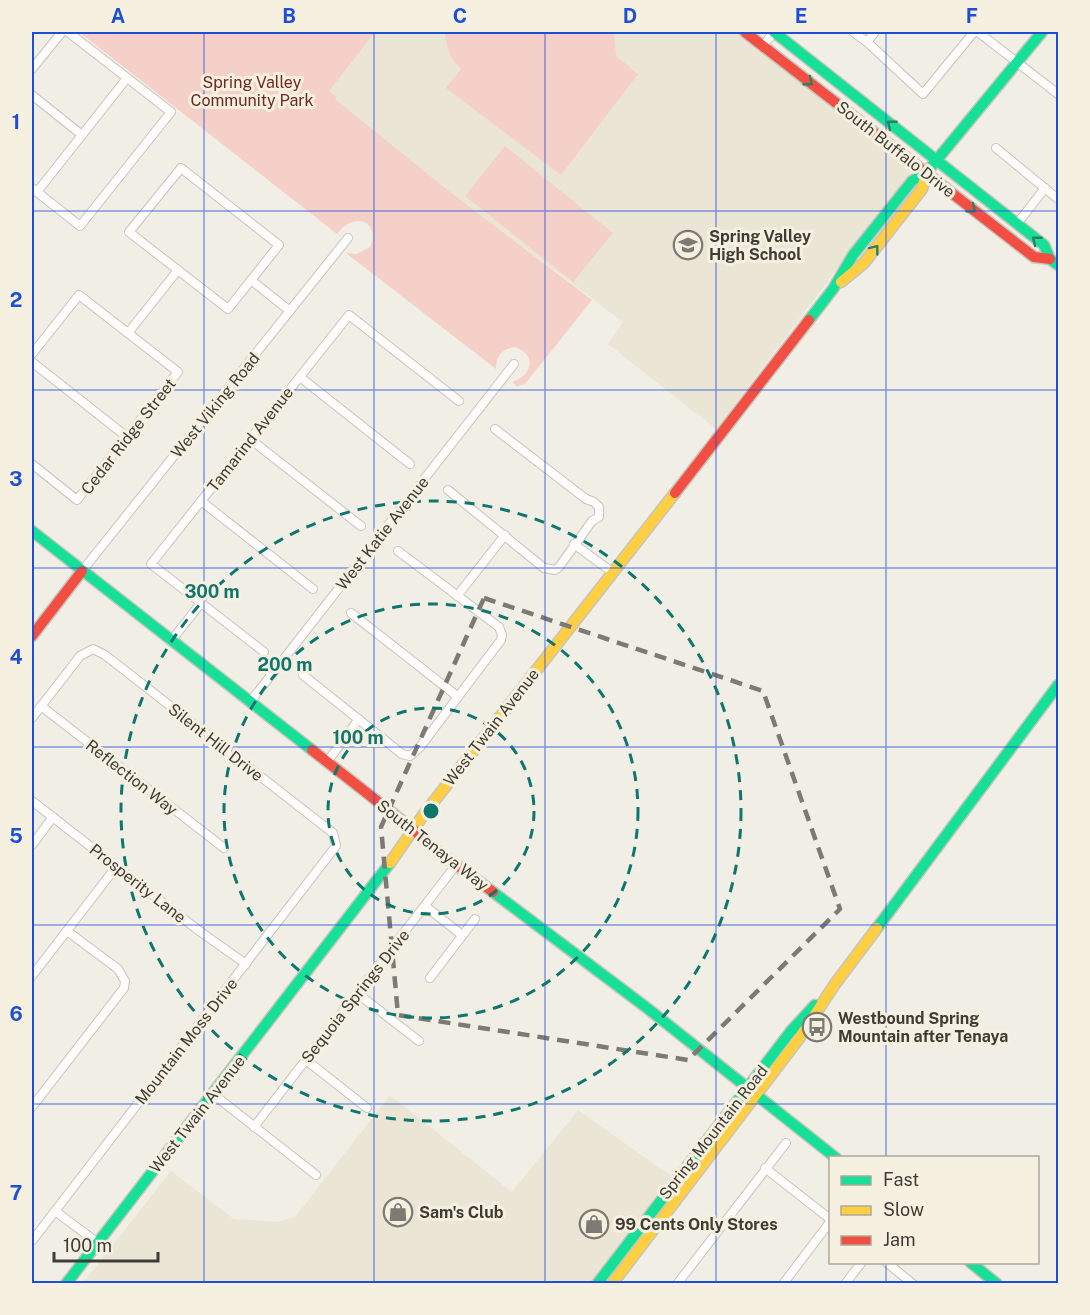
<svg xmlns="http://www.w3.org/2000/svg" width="1090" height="1315" font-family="'Public Sans',sans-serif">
<rect width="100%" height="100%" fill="#f1eee6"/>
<g fill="#ebe5d5">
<path d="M296 32H736L913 169 716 429 608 344 623 322 449 191 335 99 336 97 329 91Z"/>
<path d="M390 1095 512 1192 578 1110 671 1176 590 1283H83L171 1171 234 1219 278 1222 296 1216Z"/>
</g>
<g fill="#f5d0c8">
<path d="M79 32H375L329 91 337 97 335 99 449 191 592 300 525 384 517 386 512 382C533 376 537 353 514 347 501 350 496 356 496 369L346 253 357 254 370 247C381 224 356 209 337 234Z"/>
<path d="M445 32H614L616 56 638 74 561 175 446 88 461 69C449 58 446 47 445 32Z"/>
<path d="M505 146 613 233 573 282 465 196Z"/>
</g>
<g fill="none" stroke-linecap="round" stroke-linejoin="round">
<g stroke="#c7c4bd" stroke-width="10">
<g id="street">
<path d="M853 32 867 42 923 94 974 32"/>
<path d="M978 32 1058 94"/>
<path d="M867 42 875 32"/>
<path d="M763 46 774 32"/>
<path d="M32 69 62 32"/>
<path d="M32 95 82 135"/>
<path d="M996 148 1058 199"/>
<path d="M181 168 279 245 228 309 129 232Z"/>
<path d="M32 188 80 226 171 112 68 32"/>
<path d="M37 192 127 78"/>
<path d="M1017 224 1045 188"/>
<path d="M251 280 290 311"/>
<path d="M128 333 178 270"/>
<path d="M32 354 79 295 178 372 77 500 32 464"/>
<path d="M32 362 127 437"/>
<path d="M300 377 410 464"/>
<path d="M250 439 361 526"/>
<path d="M448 490 544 568 555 570 559 567 592 521 599 517V507L594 502 586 499 495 429"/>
<path d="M201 501 313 589"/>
<path d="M574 544 612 572"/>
<path d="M82 571 348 238"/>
<path d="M457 596 505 535"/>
<path d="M351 613 457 696"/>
<path d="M171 641 201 603"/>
<path d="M264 652 151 564 349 315 459 401"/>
<path d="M303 675 402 754 410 756 420 747 501 640 502 635 499 627 398 551"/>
<path d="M250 702 514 364"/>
<path d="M41 706 224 848"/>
<path d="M32 718 80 656 93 649 105 655 333 833 336 846 32 1241"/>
<path d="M327 762 359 719"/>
<path d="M32 801 198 930 246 964"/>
<path d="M32 845 53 817"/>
<path d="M425 906 462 935"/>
<path d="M32 976 116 867"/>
<path d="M430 978 475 919"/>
<path d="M358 994 419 1041"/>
<path d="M306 1060 367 1108"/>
<path d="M213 1094 316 1175"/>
<path d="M32 1107 124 988 125 981 118 969 67 931"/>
<path d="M254 1127 456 865"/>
<path d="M765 1168 830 1219"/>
<path d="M55 1211 98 1243"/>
<path d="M886 1262 913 1284"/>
<path d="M677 1284 786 1143"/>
<path d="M783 1284 830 1222"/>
<path d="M845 1284 862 1262"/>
</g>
</g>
<g stroke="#c7c4bd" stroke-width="13">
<g id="fast">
<path d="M774 32 1044 245 1050 259 1058 265"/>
<path d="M809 320 833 289 853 255 912 181 926 173 1042 32"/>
<path d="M32 531 312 750"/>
<path d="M493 892 647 1008 836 1158"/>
<path d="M877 928 1058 685"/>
<path d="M970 1262 997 1284"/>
<path d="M66 1284 390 863"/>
<path d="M597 1284 791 1031 815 1005"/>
</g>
</g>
<g stroke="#c7c4bd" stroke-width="13">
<g id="slow">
<path d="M841 282 864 263 922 189 926 173"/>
<path d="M390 863 424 814 675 493"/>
<path d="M612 1284 800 1037 835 984 877 928"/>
</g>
</g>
<g stroke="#c7c4bd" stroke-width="13">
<g id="jam">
<path d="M745 32 1034 257 1050 259"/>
<path d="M675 493 809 320"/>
<path d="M32 636 82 571"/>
<path d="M312 750 414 830 428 844 493 892"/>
</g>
</g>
<use href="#street" stroke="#fdfcfb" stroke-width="8"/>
<use href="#fast" stroke="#16e098" stroke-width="10"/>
<use href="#slow" stroke="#ffcf43" stroke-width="10"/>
<use href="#jam" stroke="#f24e42" stroke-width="10"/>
</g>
<defs><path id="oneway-chevron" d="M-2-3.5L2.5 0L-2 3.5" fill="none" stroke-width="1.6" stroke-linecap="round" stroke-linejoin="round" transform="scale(1.5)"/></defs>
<g stroke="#2f7e5d">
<use href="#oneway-chevron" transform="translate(809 82) rotate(38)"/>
<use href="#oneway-chevron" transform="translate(891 124) rotate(-141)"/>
<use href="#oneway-chevron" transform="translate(972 209) rotate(38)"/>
<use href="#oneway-chevron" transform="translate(1036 240) rotate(-141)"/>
<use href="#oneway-chevron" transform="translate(875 249) rotate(-52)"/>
</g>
<path fill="none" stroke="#7d7a74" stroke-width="4.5" stroke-dasharray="12 8" stroke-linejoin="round" d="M484 598 763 691 840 909 688 1060 398 1015 381 827Z"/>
<path fill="none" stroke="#1d4ed8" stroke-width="1.5" stroke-opacity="0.55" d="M204 32V1284M374 32V1284M545 32V1284M716 32V1284M886 32V1158M32 211H1058M32 390H1058M32 568H1058M32 747H1058M32 925H1058M32 1104H1058M886 1262V1284"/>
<g fill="none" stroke="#0f766e" stroke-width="3" stroke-dasharray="10 8">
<circle cx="431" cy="811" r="103"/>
<circle cx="431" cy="811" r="207"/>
<circle cx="431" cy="811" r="310"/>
</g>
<defs>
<g id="school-ring" transform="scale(1.5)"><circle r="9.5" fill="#f6f0e1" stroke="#7d7a74" stroke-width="1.5"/><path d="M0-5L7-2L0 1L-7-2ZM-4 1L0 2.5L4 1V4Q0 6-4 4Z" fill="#7d7a74"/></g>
<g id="bus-ring" transform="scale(1.5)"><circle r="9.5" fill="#f6f0e1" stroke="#7d7a74" stroke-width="1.5"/><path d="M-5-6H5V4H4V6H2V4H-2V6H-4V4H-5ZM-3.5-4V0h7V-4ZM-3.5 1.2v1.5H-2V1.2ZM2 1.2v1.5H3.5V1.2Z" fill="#7d7a74"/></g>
<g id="shop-ring" transform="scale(1.5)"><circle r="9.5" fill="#f6f0e1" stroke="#7d7a74" stroke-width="1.5"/><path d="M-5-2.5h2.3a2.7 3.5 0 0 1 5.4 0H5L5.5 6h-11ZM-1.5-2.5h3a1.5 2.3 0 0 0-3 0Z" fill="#7d7a74"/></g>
</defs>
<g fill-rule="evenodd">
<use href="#school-ring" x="688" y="245"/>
<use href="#bus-ring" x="817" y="1027"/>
<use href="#shop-ring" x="398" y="1212"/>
<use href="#shop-ring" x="594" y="1224"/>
</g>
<g text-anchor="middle" stroke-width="6" stroke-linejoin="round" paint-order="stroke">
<g font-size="16" fill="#722821" stroke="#f6f0e1">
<text x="252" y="88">Spring Valley<tspan x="252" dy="18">Community Park</tspan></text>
</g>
<g font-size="16" fill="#3f3c36" stroke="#f6f0e1">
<text transform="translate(896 149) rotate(38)" y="6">South Buffalo Drive</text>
<text transform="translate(215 405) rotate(-51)" y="6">West Viking Road</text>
<text transform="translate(128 436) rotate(-52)" y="6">Cedar Ridge Street</text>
<text transform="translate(250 439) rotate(-52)" y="6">Tamarind Avenue</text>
<text transform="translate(382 533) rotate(-52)" y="6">West Katie Avenue</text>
<text transform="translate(491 727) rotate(-52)" y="6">West Twain Avenue</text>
<text transform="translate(216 742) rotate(38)" y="6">Silent Hill Drive</text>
<text transform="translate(132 777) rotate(38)" y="6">Reflection Way</text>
<text transform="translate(433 845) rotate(38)" y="6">South Tenaya Way</text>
<text transform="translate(138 883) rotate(38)" y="6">Prosperity Lane</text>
<text transform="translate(355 996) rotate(-52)" y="6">Sequoia Springs Drive</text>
<text transform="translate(186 1041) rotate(-52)" y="6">Mountain Moss Drive</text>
<text transform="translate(197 1114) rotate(-52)" y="6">West Twain Avenue</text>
<text transform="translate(713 1132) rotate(-52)" y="6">Spring Mountain Road</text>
</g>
<g font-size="16" font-weight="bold" fill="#3f3c36" stroke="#f6f0e1" text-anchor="start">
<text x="709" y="242">Spring Valley<tspan x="709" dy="18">High School</tspan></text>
<text x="838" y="1024">Westbound Spring<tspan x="838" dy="18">Mountain after Tenaya</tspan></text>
<text x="419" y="1218">Sam's Club</text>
<text x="615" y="1230">99 Cents Only Stores</text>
</g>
</g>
<circle cx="431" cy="811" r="9" fill="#0f766e" stroke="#f6f0e1" stroke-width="3"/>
<g font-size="18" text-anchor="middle" font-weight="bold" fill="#0f766e" stroke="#f6f0e1" stroke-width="6" stroke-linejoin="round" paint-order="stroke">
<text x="212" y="598">300 m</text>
<text x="285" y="671">200 m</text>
<text x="358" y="744">100 m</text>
</g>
<rect width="1090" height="1315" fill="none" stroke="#f6f0e1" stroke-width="66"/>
<rect x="829" y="1156" width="210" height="108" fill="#f6f0e1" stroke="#ada89d" stroke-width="1.5"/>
<rect x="841" y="1176" width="30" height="9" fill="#16e098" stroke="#ada89d" stroke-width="1.5"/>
<text x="883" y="1186" font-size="18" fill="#3f3c36">Fast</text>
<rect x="841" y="1206" width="30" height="9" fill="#ffcf43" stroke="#ada89d" stroke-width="1.5"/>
<text x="883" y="1216" font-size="18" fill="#3f3c36">Slow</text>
<rect x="841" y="1236" width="30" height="9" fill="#f24e42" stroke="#ada89d" stroke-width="1.5"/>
<text x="883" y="1246" font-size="18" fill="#3f3c36">Jam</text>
<path d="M54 1252v9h104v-9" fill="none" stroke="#3f3c36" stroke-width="3"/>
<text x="63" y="1252" font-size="18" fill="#3f3c36" stroke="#f6f0e1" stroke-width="4.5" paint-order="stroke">100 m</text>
<rect x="33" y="33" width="1024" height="1249" fill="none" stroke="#1d4ed8" stroke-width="2"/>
<g font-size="20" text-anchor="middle" font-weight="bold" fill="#1d4ed8">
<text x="118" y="23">A</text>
<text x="289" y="23">B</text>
<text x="460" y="23">C</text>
<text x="630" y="23">D</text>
<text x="801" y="23">E</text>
<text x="972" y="23">F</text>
<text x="16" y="129">1</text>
<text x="16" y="307">2</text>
<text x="16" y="486">3</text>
<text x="16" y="664">4</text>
<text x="16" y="843">5</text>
<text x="16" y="1021">6</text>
<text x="16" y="1200">7</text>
</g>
</svg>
